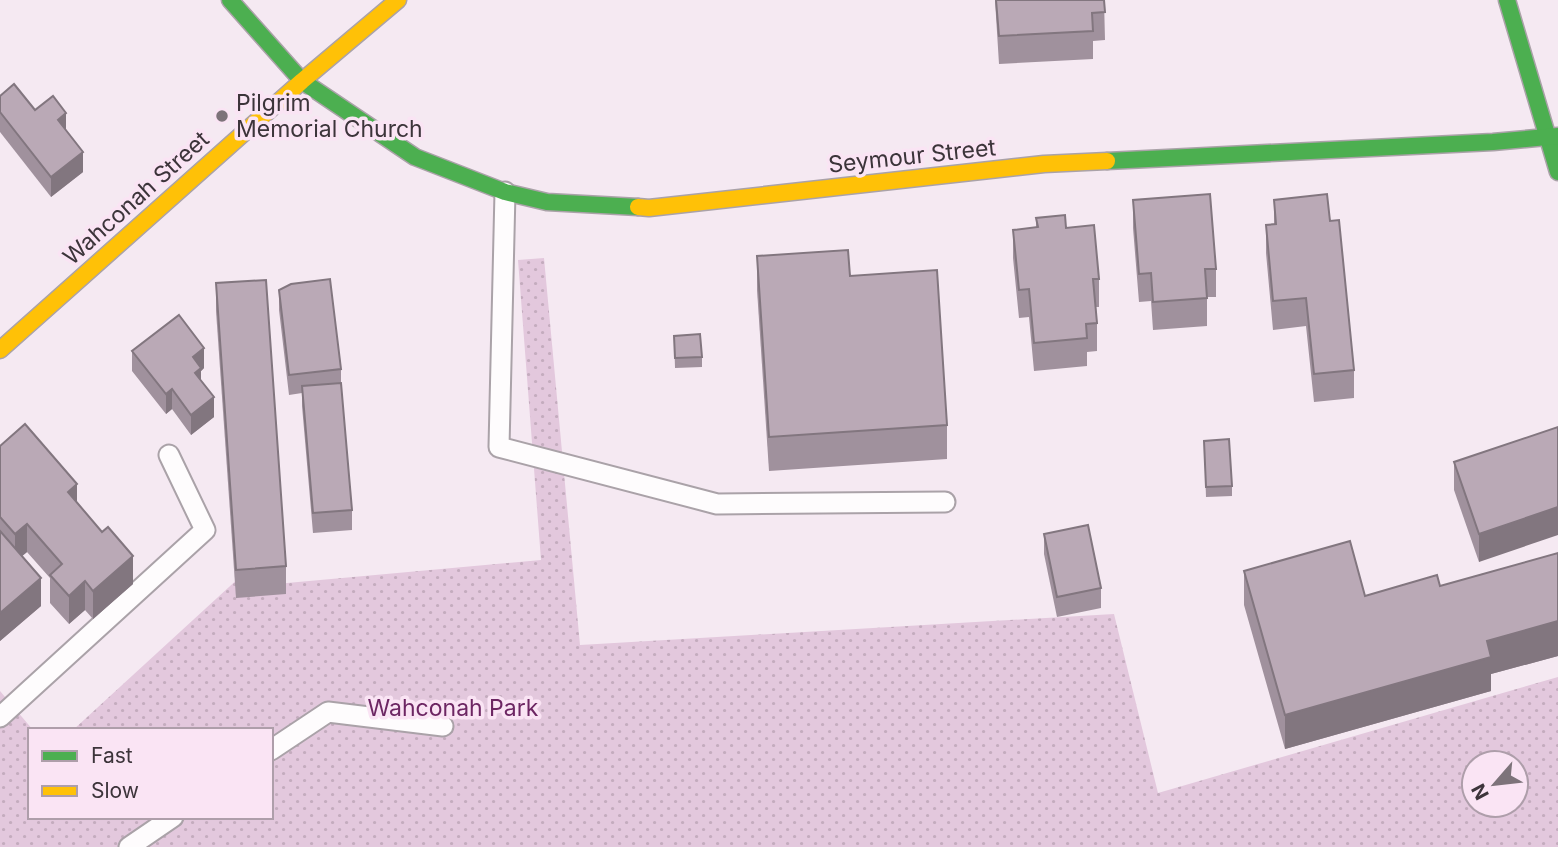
<svg xmlns="http://www.w3.org/2000/svg" width="1558" height="847" font-family="Inter,sans-serif">
<defs>
<pattern id="park-dots" width="8" height="8" patternUnits="userSpaceOnUse" patternTransform="scale(1.75)"><rect width="8" height="8" fill="#e3c8dd"/><path d="M2 2h.1M6 6h.1" fill="none" stroke="#c4acbe" stroke-width="1.8" stroke-linecap="round"/></pattern>
</defs>
<rect width="100%" height="100%" fill="#f5e9f2"/>
<path fill="url(#park-dots)" fill-rule="evenodd" d="M544 258 580 645 1114 614 1158 793 1558 677V847H0V691L33 730H30V817H271V730H73L241 576 242 587 541 560 518 260ZM1474 763H1516V805H1474Z"/>
<g fill="none" stroke-linecap="round" stroke-linejoin="round">
<g stroke="#aaa2a8" stroke-width="23">
<g id="lane">
<path d="M505 192 499 447 717 504 945 502"/>
<path d="M0 717 205 530 169 455"/>
<path d="M271 750 328 712 443 726"/>
<path d="M129 847 173 817"/>
</g>
</g>
<g stroke="#aaa2a8" stroke-width="19">
<g id="fast">
<path d="M230 0 302 81 415 157 505 192 547 202 638 207"/>
<path d="M1507 0 1558 172"/>
<path d="M1107 161 1493 142 1558 136"/>
</g>
</g>
<g stroke="#aaa2a8" stroke-width="19">
<g id="slow">
<path d="M638 207 649 208 1044 164 1107 161"/>
<path d="M0 350 302 81 398 0"/>
</g>
</g>
<use href="#lane" stroke="#fefcfd" stroke-width="19"/>
<use href="#fast" stroke="#4caf50" stroke-width="16"/>
<use href="#slow" stroke="#ffc107" stroke-width="16"/>
</g>
<g fill="#a0919d">
<path d="M995 0H1104L1105 40 1093 41V59L999 64Z"/>
<path d="M0 96 66 130 83 172 51 197 0 132Z"/>
<path d="M1133 200 1216 269V297H1207V326L1153 330 1151 301 1139 302 1133 228Z"/>
<path d="M1274 200 1330 221 1354 370V398L1314 402 1306 326 1273 330 1266 253V225L1274 224Z"/>
<path d="M1036 218 1066 228 1099 279V307H1096L1097 323V351L1087 352V366L1034 371 1029 317 1019 318 1013 258V230L1036 228Z"/>
<path d="M757 256 850 276 947 425V459L769 471 757 290Z"/>
<path d="M216 283 286 566V594L236 598 216 311Z"/>
<path d="M279 290 341 369V383L352 510V530L313 533 302 406V393L289 395 279 310Z"/>
<path d="M674 336 702 357V367L675 368Z"/>
<path d="M132 351 204 368 201 371V381L214 417 191 435 172 409 166 414 132 371Z"/>
<path d="M1558 427 1479 562 1454 490V462Z"/>
<path d="M1204 441 1232 486V496L1206 497Z"/>
<path d="M0 446 77 503 133 584 93 619 85 610 69 624 50 603V578L27 552 22 556 41 606 0 641Z"/>
<path d="M1044 534 1101 588V608L1057 617 1044 554Z"/>
<path d="M1558 553V656L1491 674V691L1285 749 1244 605V571L1365 596 1440 586Z"/>
</g>
<g fill="#82767f">
<path d="M66 113V133L58 120Z"/>
<path d="M83 152V172L51 197V177Z"/>
<path d="M204 348V368L201 371V388L195 393 193 357Z"/>
<path d="M172 389V409L166 414V394Z"/>
<path d="M214 397V417L191 435V415Z"/>
<path d="M77 484V512L68 492Z"/>
<path d="M1558 507V535L1479 562V534Z"/>
<path d="M27 524V552L15 562V534Z"/>
<path d="M133 556V584L93 619V591Z"/>
<path d="M41 578V606L0 641V613Z"/>
<path d="M85 581V610L69 624V596Z"/>
<path d="M1558 621V656L1491 674V691L1285 749V715L1487 641Z"/>
</g>
<g fill="#baa9b6" stroke="#82767f" stroke-width="2">
<path d="M996 0H1104L1105 12 1092 13 1093 31 999 36Z"/>
<path d="M14 84 35 110 53 96 66 113 58 120 83 152 51 177 0 112V96Z"/>
<path d="M1210 194 1216 269H1205L1207 298 1153 302 1151 273 1139 274 1133 200Z"/>
<path d="M1327 194 1330 221 1339 220 1354 370 1314 374 1306 298 1273 301 1266 225 1276 224 1274 200Z"/>
<path d="M1065 215 1066 228 1094 225 1099 279H1093L1097 323 1086 324 1087 338 1034 343 1029 289 1019 290 1013 230 1038 227 1036 218Z"/>
<path d="M848 250 850 276 937 270 947 425 769 437 757 256Z"/>
<path d="M330 279 341 369 289 375 279 290 291 284Z"/>
<path d="M266 280 286 566 236 570 216 283Z"/>
<path d="M179 315 204 348 193 357 201 368 195 373 214 397 191 415 172 389 166 394 132 351Z"/>
<path d="M700 334 702 357 675 358 674 336Z"/>
<path d="M341 383 352 510 313 513 302 386Z"/>
<path d="M25 424 77 484 68 492 102 532 108 527 133 556 93 591 85 581 69 596 50 575 62 564 27 524 15 534 0 517V446Z"/>
<path d="M1558 427V507L1479 534 1454 462Z"/>
<path d="M1229 439 1232 486 1206 487 1204 441Z"/>
<path d="M1088 525 1101 588 1057 597 1044 534Z"/>
<path d="M0 531 41 578 0 613Z"/>
<path d="M1350 541 1365 596 1437 575 1440 586 1558 553V621L1487 641 1491 657 1285 715 1244 571Z"/>
</g>
<circle fill="#7d737a" stroke="#fae4f4" stroke-width="2.5" cx="222" cy="116" r="7"/>
<g text-anchor="middle" stroke-width="7" stroke-linejoin="round" paint-order="stroke">
<g font-size="23" fill="#3c343a" stroke="#fae4f4" text-anchor="start">
<text x="236" y="111">Pilgrim<tspan x="236" dy="26">Memorial Church</tspan></text>
</g>
<g font-size="23" fill="#3c343a" stroke="#fae4f4">
<text transform="translate(912 156) rotate(-6)" y="8">Seymour Street</text>
<text transform="translate(136 198) rotate(-42)" y="8">Wahconah Street</text>
</g>
<g font-size="23" fill="#6d2663" stroke="#fae4f4">
<text x="453" y="716">Wahconah Park</text>
</g>
</g>
<rect x="28" y="728" width="245" height="91" fill="#fae4f4" stroke="#ae9eaa" stroke-width="2"/>
<rect x="42" y="751" width="35" height="10" fill="#4caf50" stroke="#ae9eaa" stroke-width="2"/>
<text x="91" y="763" font-size="21" fill="#3c343a">Fast</text>
<rect x="42" y="786" width="35" height="10" fill="#ffc107" stroke="#ae9eaa" stroke-width="2"/>
<text x="91" y="798" font-size="21" fill="#3c343a">Slow</text>
<g transform="translate(1495 784) rotate(242)"><circle r="33" fill="#fae4f4" stroke="#ae9eaa" stroke-width="2"/>
<path d="M0-5L12 26L0 18L-12 26Z" fill="#7d737a"/>
<text y="-10" font-size="19" font-weight="bold" text-anchor="middle" fill="#3c343a">N</text>
</g>
</svg>
